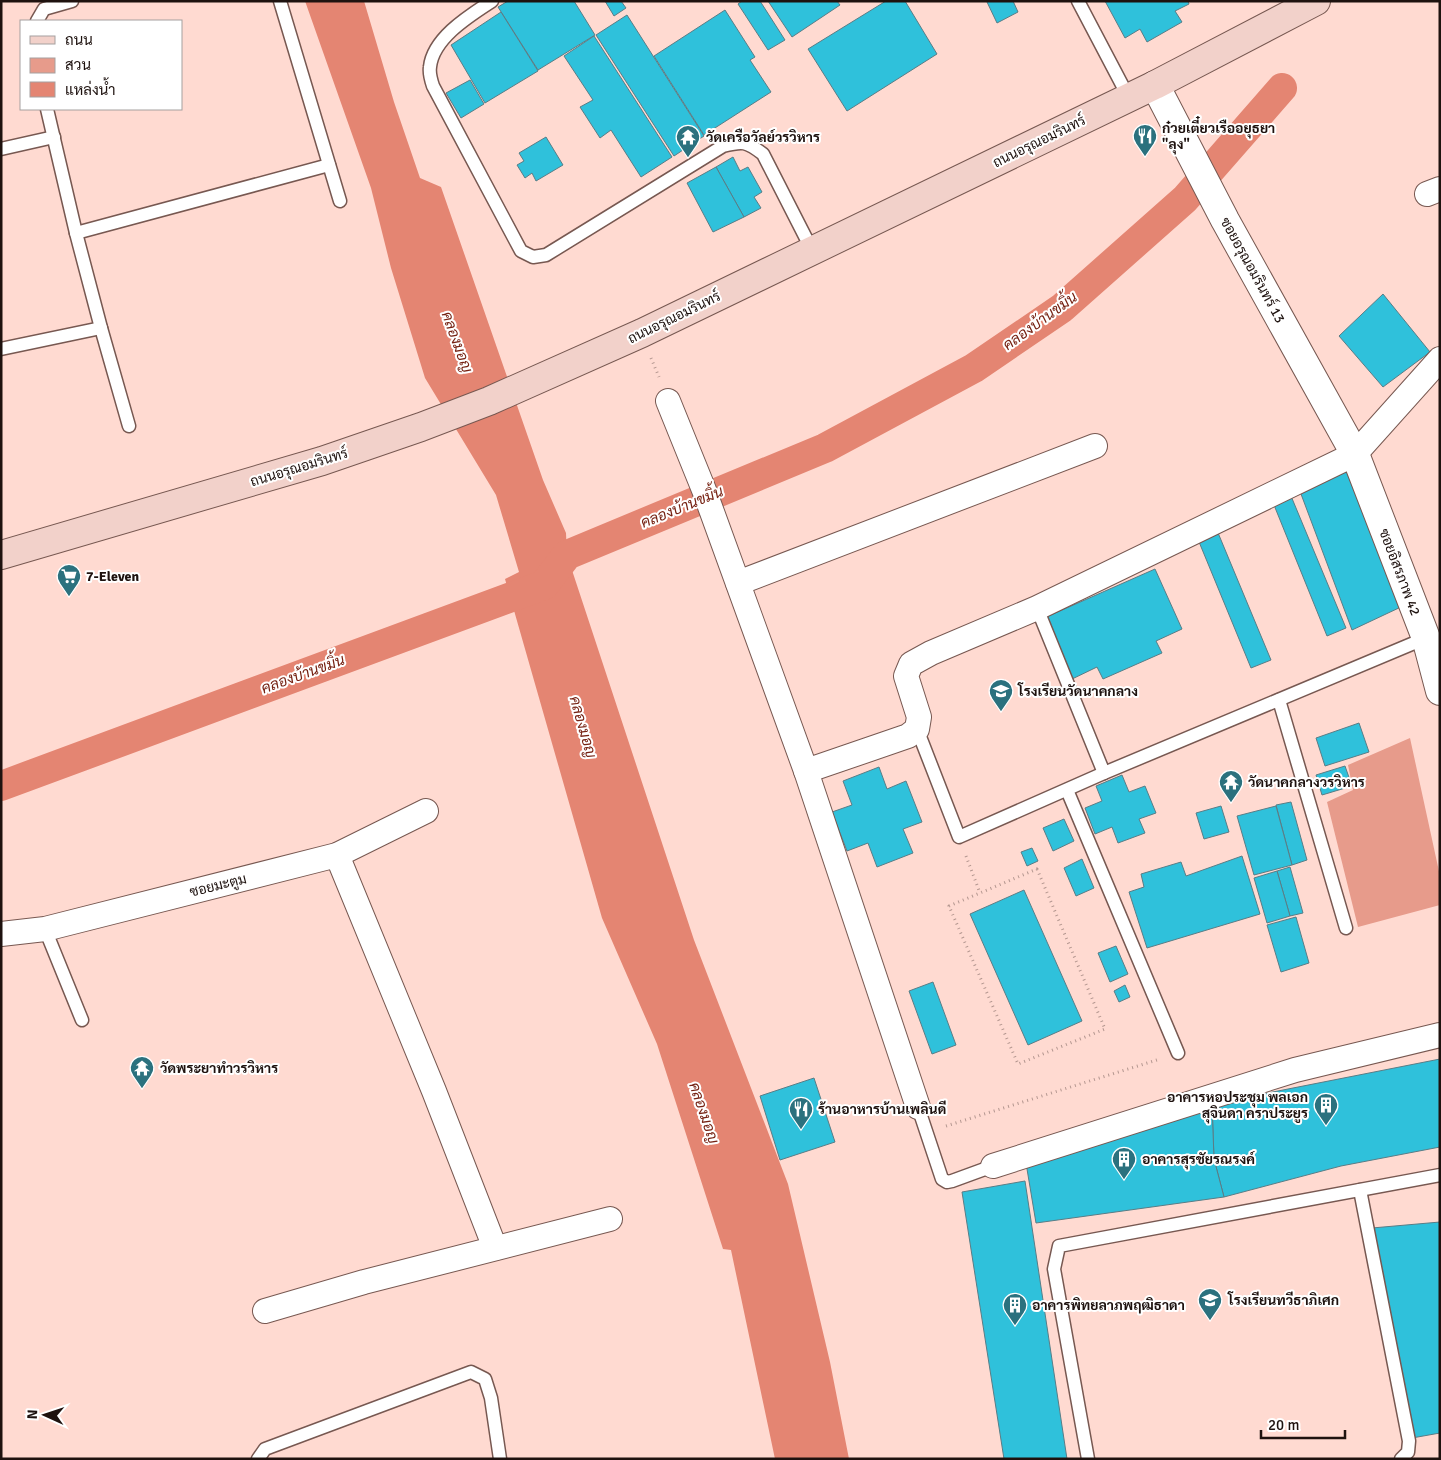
<svg xmlns="http://www.w3.org/2000/svg" width="1441" height="1460" font-family="Signika,Sarabun,sans-serif">
<rect width="100%" height="100%" fill="#ffdad1"/>
<path fill="#e79b8b" d="M1410 738 1440 876V905L1358 927 1327 802 1353 790 1348 765Z"/>
<path fill="#e48572" d="M305 1H364L394 102 420 178 441 187 543 480 566 533 567 555 694 940 788 1184 830 1362 849 1459H775L731 1250 723 1249 657 1044 602 918 505 579 519 572 496 495 425 378 391 268 371 188Z"/>
<g fill="none" stroke-linecap="round" stroke-linejoin="round">
<path stroke="#e48572" stroke-width="30" d="M1 786 544 585 567 555 825 448 974 368 1062 308 1185 199 1282 88"/>
</g>
<g fill="#2fc1db" stroke="#597d86">
<path d="M508 1H574L595 35 538 70 498 7Z"/>
<path d="M605 1H621L626 8 614 16Z"/>
<path d="M742 1H760L785 40 768 50 738 4Z"/>
<path d="M768 1H837L840 5 792 37Z"/>
<path d="M886 1H905L937 54 847 111 808 49Z"/>
<path d="M988 1H1013L1018 12 997 23 987 2Z"/>
<path d="M1105 1H1188L1189 4 1175 11 1182 22 1147 42 1140 29 1125 38Z"/>
<path d="M725 10 755 57 750 60 771 92 704 135 654 56Z"/>
<path d="M501 12 538 71 485 103 451 45Z"/>
<path d="M627 15 704 136 674 156 596 35Z"/>
<path d="M594 36 672 157 641 177 611 130 600 138 580 107 593 100 564 56Z"/>
<path d="M470 80 484 104 461 118 446 93Z"/>
<path d="M546 137 563 165 536 181 532 173 525 178 517 165 524 161 519 153Z"/>
<path d="M733 157 740 171 748 167 762 192 754 197 761 208 744 217 716 167Z"/>
<path d="M716 167 744 217 713 232 687 183Z"/>
<path d="M1383 294 1430 352 1383 387 1339 336Z"/>
<path d="M1347 471 1403 606 1352 630 1301 494Z"/>
<path d="M1291 496 1346 628 1327 636 1274 505Z"/>
<path d="M1216 528 1271 660 1251 668 1197 537Z"/>
<path d="M1155 569 1182 629 1156 641 1162 653 1103 679 1097 667 1070 680 1044 618Z"/>
<path d="M1359 723 1369 752 1325 766 1316 738Z"/>
<path d="M1345 766 1352 786 1322 795 1316 775Z"/>
<path d="M879 767 887 789 906 781 922 822 903 829 913 853 877 867 868 843 847 851 832 812 852 805 843 781Z"/>
<path d="M1122 775 1129 792 1145 786 1156 813 1139 819 1145 833 1118 843 1112 827 1095 834 1085 808 1102 801 1096 786Z"/>
<path d="M1291 802 1307 860 1292 865 1276 805Z"/>
<path d="M1221 806 1229 832 1204 839 1196 813Z"/>
<path d="M1276 806 1292 865 1254 875 1237 816Z"/>
<path d="M1064 819 1074 841 1053 851 1043 828Z"/>
<path d="M1032 848 1038 861 1027 866 1021 852Z"/>
<path d="M1242 856 1260 914 1147 948 1129 892 1144 887 1141 874 1181 862 1186 876Z"/>
<path d="M1082 859 1094 888 1076 896 1064 868Z"/>
<path d="M1290 867 1303 913 1290 916 1277 871Z"/>
<path d="M1277 871 1290 916 1267 923 1254 878Z"/>
<path d="M1024 890 1082 1021 1028 1045 970 914Z"/>
<path d="M1296 917 1309 963 1281 972 1267 925Z"/>
<path d="M1116 946 1128 974 1110 982 1098 953Z"/>
<path d="M933 982 956 1045 932 1054 909 991Z"/>
<path d="M1125 985 1130 997 1119 1002 1114 991Z"/>
<path d="M1440 1059V1147L1341 1166 1224 1197 1214 1159 1212 1104Z"/>
<path d="M814 1078 835 1142 780 1160 760 1096Z"/>
<path d="M1212 1104 1214 1159 1224 1197 1036 1223 1026 1163Z"/>
<path d="M1025 1181 1067 1459H1004L962 1192Z"/>
<path d="M1440 1222V1433L1412 1438 1372 1228Z"/>
</g>
<g fill="none" stroke-linecap="round" stroke-linejoin="round">
<g stroke="#775851" stroke-width="15">
<g id="service">
<path d="M280 1 340 201"/>
<path d="M492 1C469 16 433 38 430 67 429 73 431 80 433 86L521 251 533 257 546 255 723 146C743 141 746 141 763 154L812 250"/>
<path d="M1078 1 1129 98"/>
<path d="M37 21 44 9 72 1"/>
<path d="M47 109 76 233 101 328 129 426"/>
<path d="M1 149 54 137"/>
<path d="M76 233 329 165"/>
<path d="M1 349 101 328"/>
<path d="M1037 608 1104 773"/>
<path d="M1279 700 1346 928"/>
<path d="M917 729 959 837 1104 773 1426 638"/>
<path d="M1067 790 1178 1053"/>
<path d="M45 929 82 1020"/>
<path d="M918 1107 942 1179 947 1182 952 1181 993 1166"/>
<path d="M1360 1190 1409 1441 1408 1452 1401 1459"/>
<path d="M258 1459 265 1449 471 1372 485 1379 491 1398 500 1459"/>
<path d="M1088 1459 1054 1269 1059 1246 1440 1175"/>
</g>
</g>
<g stroke="#775851" stroke-width="26">
<g id="minor">
<path d="M1427 194 1440 189"/>
<path d="M668 401 704 490 806 771 908 736 917 729 919 717 906 676 911 664 931 653 1037 608 1355 454 1440 359"/>
<path d="M738 583 1095 446"/>
<path d="M806 771 918 1107"/>
<path d="M337 855 434 1091 495 1248"/>
<path d="M1 934 45 929 337 855 426 811"/>
<path d="M993 1166 1295 1070 1440 1035"/>
<path d="M265 1311 364 1282 610 1219"/>
</g>
</g>
<g stroke="#775851" stroke-width="30">
<path id="tertiary" d="M1155 85 1225 220 1355 454 1426 638 1440 691"/>
</g>
<g stroke="#775851" stroke-width="30">
<path id="secondary" d="M1 555 322 461 421 427 489 401 642 333 1155 85 1316 1"/>
</g>
<g stroke="#b49790" stroke-width="3" stroke-dasharray="1 4" stroke-linecap="butt">
<path d="M651 358 659 377"/>
<path d="M966 856 980 893"/>
<path d="M1037 869 1105 1029 1018 1064 949 906Z"/>
<path d="M946 1126 1160 1059"/>
</g>
<use href="#service" stroke="#fff" stroke-width="12"/>
<use href="#minor" stroke="#fff" stroke-width="24"/>
<use href="#tertiary" stroke="#fff" stroke-width="28"/>
<use href="#secondary" stroke="#f2d1ca" stroke-width="28"/>
</g>
<defs>
<g id="restaurant-pin" transform="scale(1.25)"><path d="M0 17L-7.5 6A9.5 9.5 0 1 1 7.5 6Z" fill="#2b717e" stroke="#fff"/><path d="M-5-6h1v4h1v-4h1v4h1v-4h1v5L-1.5 .5V6h-2V.5L-5-1ZM5-6V6H3V1.5H1.5Q1.5-4 5-6Z" fill="#fff"/></g>
<g id="temple-pin" transform="scale(1.25)"><path d="M0 17L-7.5 6A9.5 9.5 0 1 1 7.5 6Z" fill="#2b717e" stroke="#fff"/><path d="M0-6L5-2H3V0L6.5 2.5H4V6H1.5V3h-3V6H-4V2.5H-6.5L-3 0V-2H-5Z" fill="#fff"/></g>
<g id="supermarket-pin" transform="scale(1.25)"><path d="M0 17L-7.5 6A9.5 9.5 0 1 1 7.5 6Z" fill="#2b717e" stroke="#fff"/><path d="M-6-5.5h2.5l.6 2H6L4.5 2H-2.5L-4.4-4H-6ZM-1.5 3.2a1.3 1.3 0 1 0 .1 0ZM3 3.2a1.3 1.3 0 1 0 .1 0Z" fill="#fff"/></g>
<g id="school-pin" transform="scale(1.25)"><path d="M0 17L-7.5 6A9.5 9.5 0 1 1 7.5 6Z" fill="#2b717e" stroke="#fff"/><path d="M0-5L7-2L0 1L-7-2ZM-4 1L0 2.5L4 1V4Q0 6-4 4Z" fill="#fff"/></g>
<g id="building-pin" transform="scale(1.25)"><path d="M0 17L-7.5 6A9.5 9.5 0 1 1 7.5 6Z" fill="#2b717e" stroke="#fff"/><path d="M-4-6H4V6H1V3H-1V6H-4ZM-2.5-4.3h1.7v1.8h-1.7ZM.8-4.3h1.7v1.8H.8ZM-2.5-1h1.7V.8h-1.7ZM.8-1h1.7V.8H.8Z" fill="#fff"/></g>
</defs>
<g fill-rule="evenodd">
<use href="#restaurant-pin" x="1145" y="136"/>
<use href="#temple-pin" x="688" y="137"/>
<use href="#supermarket-pin" x="69" y="576"/>
<use href="#school-pin" x="1001" y="691"/>
<use href="#temple-pin" x="1231" y="782"/>
<use href="#temple-pin" x="142" y="1068"/>
<use href="#building-pin" x="1326" y="1105"/>
<use href="#restaurant-pin" x="801" y="1109"/>
<use href="#building-pin" x="1124" y="1159"/>
<use href="#school-pin" x="1210" y="1300"/>
<use href="#building-pin" x="1015" y="1305"/>
</g>
<g text-anchor="middle" stroke-width="4" stroke-linejoin="round" paint-order="stroke">
<g font-size="14" font-weight="bold" fill="#1e120f" stroke="#fff" text-anchor="start">
<text x="1162" y="133">ก๋วยเตี๋ยวเรืออยุธยา<tspan x="1162" dy="16">"ลุง"</tspan></text>
<text x="706" y="142">วัดเครือวัลย์วรวิหาร</text>
<text x="86" y="581">7-Eleven</text>
<text x="1018" y="696">โรงเรียนวัดนาคกลาง</text>
<text x="1248" y="787">วัดนาคกลางวรวิหาร</text>
<text x="160" y="1073">วัดพระยาทําวรวิหาร</text>
<text x="1308" y="1102" text-anchor="end">อาคารหอประชุม พลเอก<tspan x="1308" dy="16">สุจินดา คราประยูร</tspan></text>
<text x="818" y="1114">ร้านอาหารบ้านเพลินดี</text>
<text x="1142" y="1164">อาคารสุรชัยรณรงค์</text>
<text x="1228" y="1305">โรงเรียนทวีธาภิเศก</text>
<text x="1032" y="1310">อาคารพิทยลาภพฤฒิธาดา</text>
</g>
<g font-size="14" fill="#1e120f" stroke="#fff">
<text transform="translate(1039 141) rotate(-26)" y="5">ถนนอรุณอมรินทร์</text>
<text transform="translate(1253 270) rotate(61)" y="5">ซอยอรุณอมรินทร์ 13</text>
<text transform="translate(674 317) rotate(-26)" y="5">ถนนอรุณอมรินทร์</text>
<text transform="translate(299 467) rotate(-17)" y="5">ถนนอรุณอมรินทร์</text>
<text transform="translate(1400 572) rotate(69)" y="5">ซอยอิสรภาพ 42</text>
<text transform="translate(218 885) rotate(-14)" y="5">ซอยมะตูม</text>
</g>
<g font-size="15" font-style="italic" fill="#762213" stroke="#fff">
<text transform="translate(1040 321) rotate(-36)" y="5">คลองบ้านขมิ้น</text>
<text transform="translate(457 342) rotate(70)" y="5">คลองมอญ</text>
<text transform="translate(682 507) rotate(-22)" y="5">คลองบ้านขมิ้น</text>
<text transform="translate(303 674) rotate(-20)" y="5">คลองบ้านขมิ้น</text>
<text transform="translate(583 727) rotate(74)" y="5">คลองมอญ</text>
<text transform="translate(704 1113) rotate(71)" y="5">คลองมอญ</text>
</g>
</g>
<rect width="1441" height="1460" fill="none" stroke="#1e120f" stroke-width="5"/>
<rect x="20" y="20" width="162" height="90" fill="#ffffff" stroke="#a5a09f"/>
<rect x="30" y="36" width="25" height="8" fill="#f2d1ca" stroke="#a5a09f"/>
<text x="65" y="45" font-size="15" fill="#1e120f">ถนน</text>
<rect x="30" y="58" width="25" height="15" fill="#e79b8b" stroke="#a5a09f"/>
<text x="65" y="70" font-size="15" fill="#1e120f">สวน</text>
<rect x="30" y="82" width="25" height="15" fill="#e48572" stroke="#a5a09f"/>
<text x="65" y="95" font-size="15" fill="#1e120f">แหล่งน้ำ</text>
<g transform="translate(45 1415) rotate(273)" stroke="#ffffff" stroke-width="4" paint-order="stroke">
<path d="M0-4L9 19L0 12L-9 19Z" fill="#1e120f"/>
<text y="-8" font-size="14" font-weight="bold" text-anchor="middle" fill="#1e120f">N</text>
</g>
<path d="M1261 1430v8h84v-8" fill="none" stroke="#1e120f" stroke-width="2.5"/>
<text x="1268" y="1430" font-size="15" fill="#1e120f" stroke="#ffffff" stroke-width="4" paint-order="stroke">20 m</text>
</svg>
